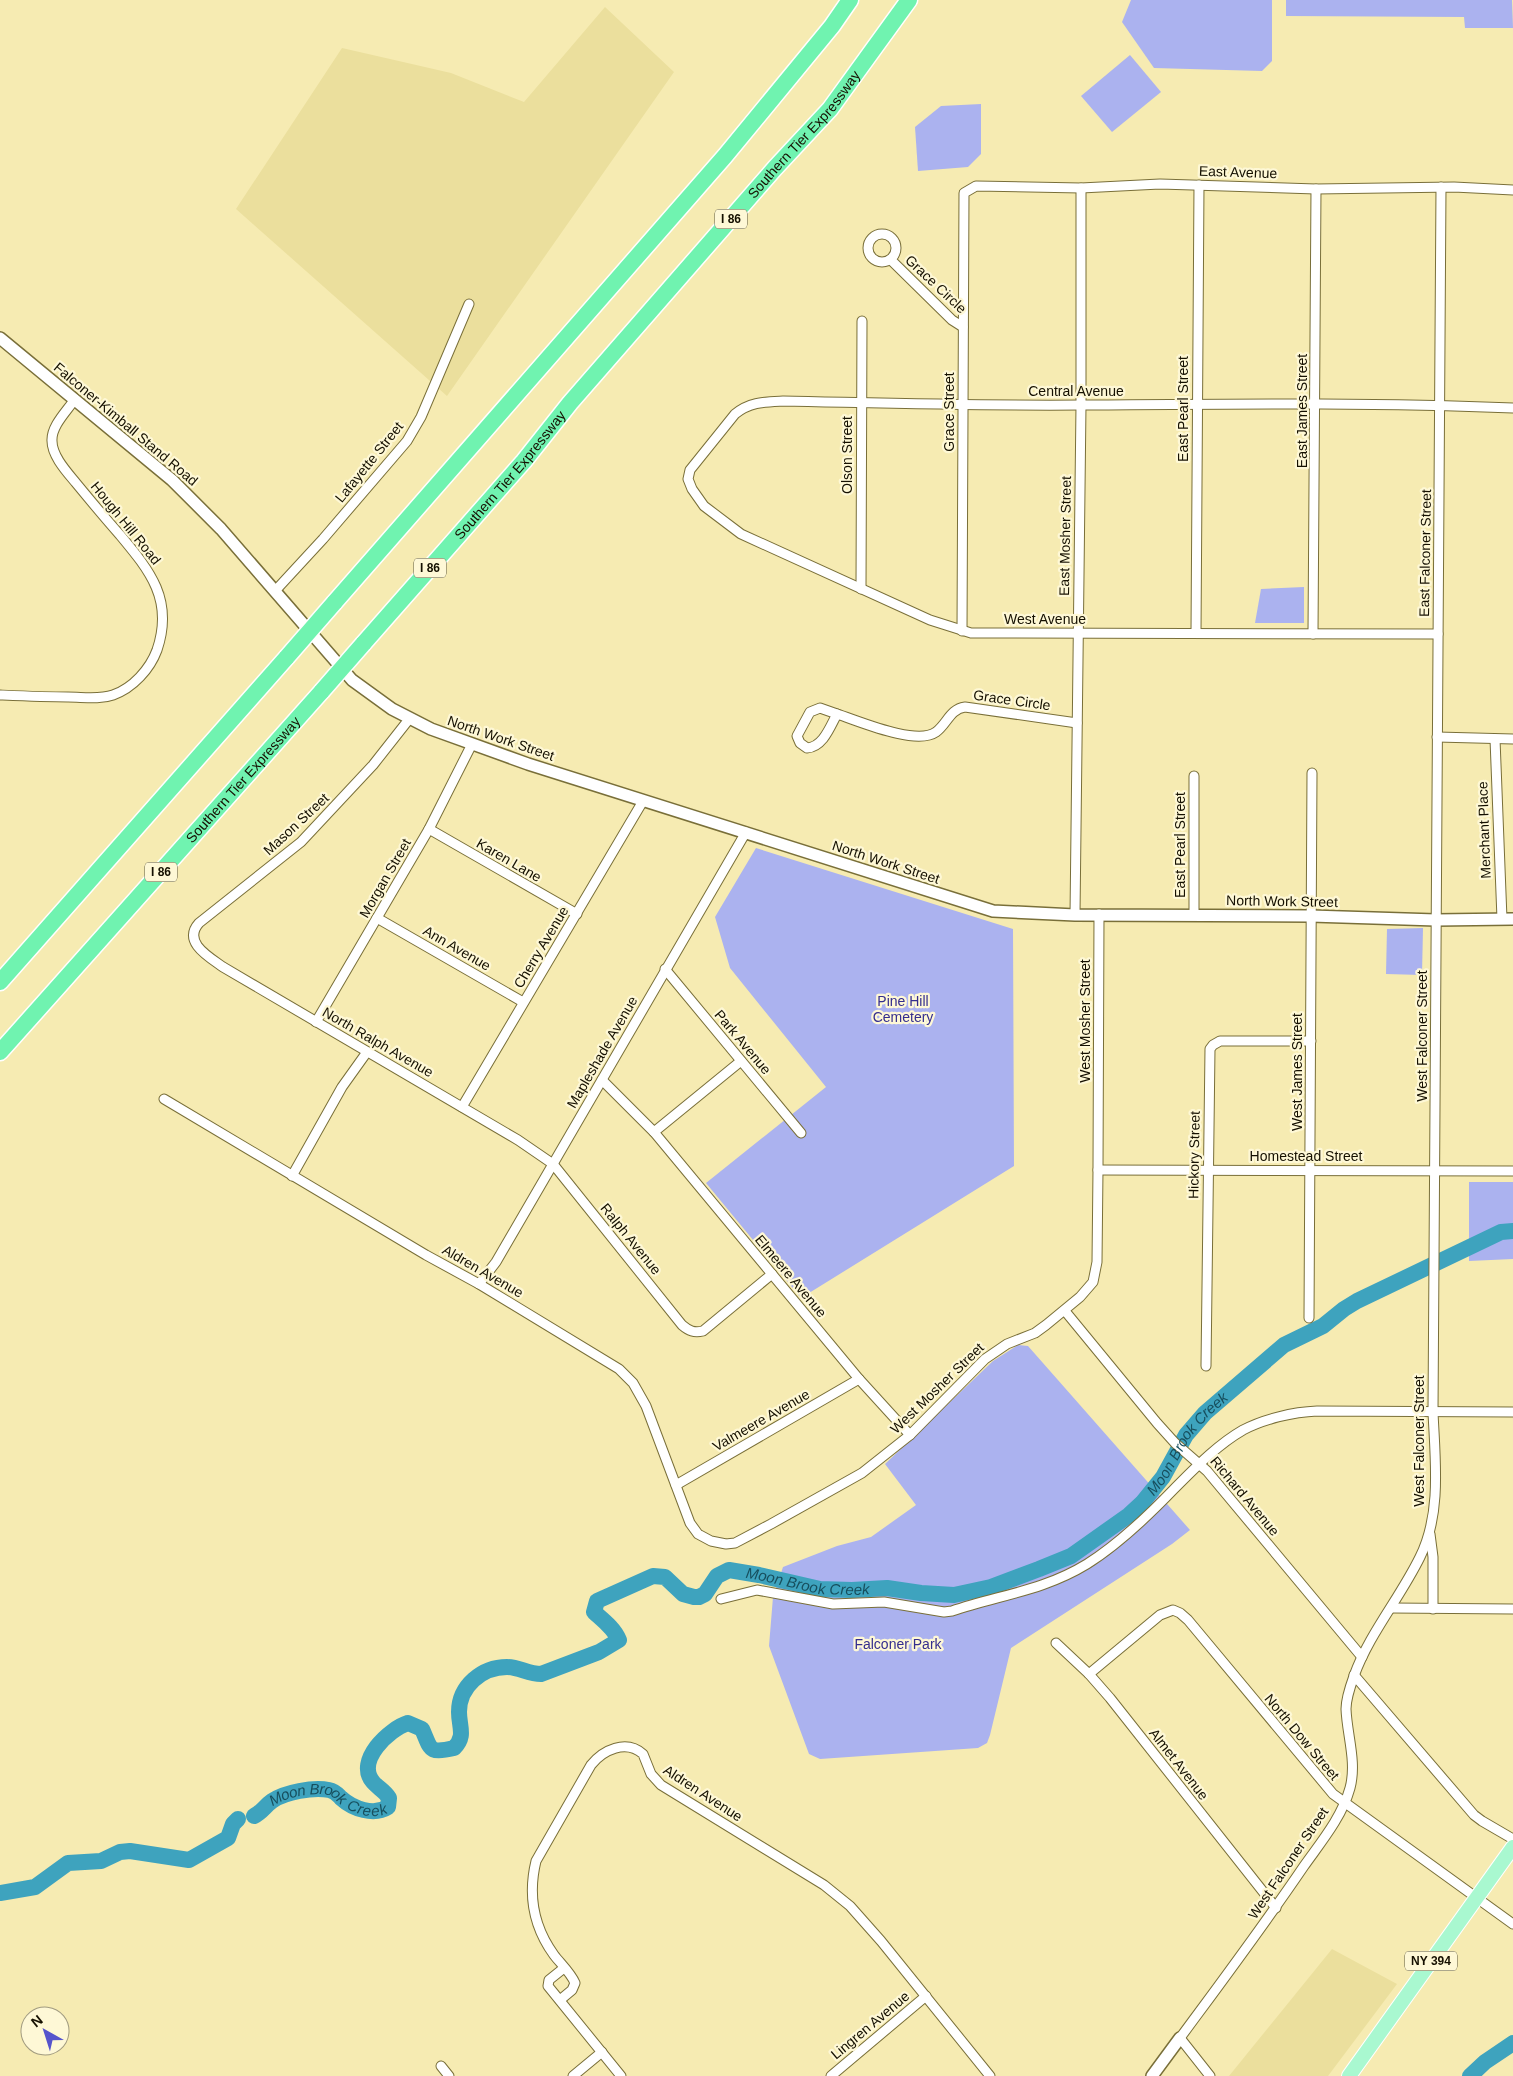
<svg xmlns="http://www.w3.org/2000/svg" width="1513" height="2076" font-family="Arial,sans-serif">
<rect width="100%" height="100%" fill="#f6ebb2"/>
<g fill="#ebdf9d">
<path d="M605 7 674 72 447 396 236 209 342 48 451 73 524 102Z"/>
<path d="M1332 1949 1397 1984 1328 2076H1229Z"/>
</g>
<g fill="#abb2ef">
<path d="M1131 0H1272V61L1262 71 1154 68 1122 22Z"/>
<path d="M1286 0H1512L1513 28H1465L1464 17 1286 16Z"/>
<path d="M1130 55 1161 92 1112 132 1081 96Z"/>
<path d="M981 104V154L968 167 918 171 915 127 941 106Z"/>
<path d="M1304 587V623H1255L1261 589Z"/>
<path d="M756 848 1013 929 1014 1166 801 1298 706 1183 826 1087 730 968 715 917Z"/>
<path d="M1423 928 1422 975 1386 974 1387 929Z"/>
<path d="M1469 1182H1513V1259L1469 1261Z"/>
<path d="M1018 1345 1028 1346 1190 1530 1172 1544 1011 1648 990 1735 987 1743 978 1748 820 1759 809 1754 769 1646 773 1597 783 1567 837 1546 871 1537 916 1505 885 1464 993 1361Z"/>
</g>
<g fill="none" stroke-linecap="round" stroke-linejoin="round">
<g stroke="#3ea3be" stroke-width="16">
<path id="s1" d="M254 1816C262 1812 265 1806 272 1801 285 1792 313 1787 329 1790 335 1791 337 1794 341 1798 353 1809 374 1816 388 1807L389 1798C385 1791 378 1788 373 1782 355 1761 389 1729 408 1723L422 1729C431 1749 428 1754 454 1748 466 1736 459 1727 459 1712 459 1686 482 1667 507 1667 519 1667 528 1674 541 1674L599 1652 619 1640C614 1628 603 1620 594 1612L597 1601 653 1576 665 1577 683 1594 694 1597H699L705 1594 717 1576 729 1570 759 1575 820 1589 852 1590 887 1588 921 1593 954 1595 991 1587 1039 1569 1071 1556 1129 1515 1142 1503 1163 1477 1186 1435 1205 1413 1284 1345 1323 1326 1344 1309 1357 1301 1501 1232 1513 1231"/>
<path d="M0 1893 35 1887 68 1863 101 1861 120 1852 130 1851 189 1860 228 1838 233 1824 238 1819"/>
<path d="M1470 2076 1485 2062 1513 2043"/>
</g>
<g stroke="#796f39" stroke-width="11">
<g id="minor">
<circle cx="882" cy="248" r="14"/>
<path d="M891 260 952 320 963 327"/>
<path d="M861 589 862 321"/>
<path d="M275 591 323 539 407 441 421 417 469 304"/>
<path d="M962 631 964 193 976 186 1081 188 1160 184 1316 189 1454 187 1513 190"/>
<path d="M1196 633 1199 185"/>
<path d="M1313 634 1316 189"/>
<path d="M1438 634 971 633 930 620 741 534 704 506 692 489 688 479 690 470 735 414C750 402 764 402 783 401 883 403 982 406 1082 405 1226 404 1369 402 1513 408"/>
<path d="M0 695C23 696 45 697 68 697 83 697 99 700 113 695 133 688 150 669 157 650 174 600 150 571 120 535 105 518 90 500 76 483 67 472 52 456 52 441 51 426 67 411 75 399"/>
<path d="M820 708 837 714C830 727 823 747 807 748L800 743 797 736 810 712Z"/>
<path d="M837 714C859 721 916 746 936 732 947 724 950 709 965 707L1077 723"/>
<path d="M410 718 373 765 301 842 199 923C182 942 209 957 223 967L518 1140 553 1164 682 1325C689 1331 694 1333 703 1331L772 1274"/>
<path d="M1437 737 1513 739"/>
<path d="M1495 739 1502 919"/>
<path d="M1194 776V914"/>
<path d="M429 829 577 914"/>
<path d="M1075 915 1081 405V188"/>
<path d="M377 918 523 1002"/>
<path d="M665 969 801 1133"/>
<path d="M316 1022 429 829 472 744"/>
<path d="M602 1080 654 1132 859 1379 910 1435"/>
<path d="M164 1099 426 1255 479 1284 619 1369 633 1383 646 1406 690 1523 698 1534 711 1541 726 1544 735 1543 771 1524 862 1473 910 1435 985 1359 1007 1344 1035 1333 1046 1325 1080 1297 1093 1282 1097 1262 1098 1170 1099 914"/>
<path d="M462 1107 643 801"/>
<path d="M654 1132 741 1061"/>
<path d="M1098 1170 1513 1171"/>
<path d="M292 1176 342 1087 367 1052"/>
<path d="M479 1284 496 1262 746 832"/>
<path d="M1065 1311 1157 1423 1175 1443 1207 1471 1362 1657"/>
<path d="M1309 1318 1312 773"/>
<path d="M1206 1366 1210 1049 1213 1045 1220 1041H1311"/>
<path d="M676 1485 859 1379"/>
<path d="M1430 1534 1433 1557V1609"/>
<path d="M721 1599 757 1590 833 1604 884 1602 944 1612 952 1611C999 1595 1043 1591 1087 1564 1119 1544 1148 1516 1174 1489 1195 1468 1217 1445 1243 1430 1264 1419 1293 1412 1317 1411L1513 1412"/>
<path d="M1391 1608 1513 1609"/>
<path d="M1056 1643 1089 1674 1110 1698 1276 1908"/>
<path d="M1089 1674 1160 1615 1173 1610 1180 1613 1188 1620 1333 1794 1513 1924"/>
<path d="M1354 1675 1474 1815 1482 1821 1513 1839"/>
<path d="M564 1968 549 1980 548 1986 621 2076"/>
<path d="M560 2000 572 1990 575 1983C571 1973 560 1963 554 1955 533 1926 528 1894 536 1861L591 1765C603 1750 626 1739 643 1754L651 1774 661 1785 824 1885 850 1906 881 1941 990 2076"/>
<path d="M441 2066 449 2076"/>
<path d="M573 2076 602 2052"/>
<path d="M831 2076 926 1996"/>
<path d="M1210 2076 1180 2038C1222 1981 1264 1925 1304 1866 1321 1842 1342 1817 1350 1788 1357 1762 1347 1735 1346 1709 1346 1698 1350 1687 1354 1676 1369 1634 1400 1598 1420 1557 1442 1513 1435 1459 1433 1412L1441 187"/>
</g>
</g>
<g stroke="#796f39" stroke-width="14">
<g id="tertiary">
<path d="M0 338 172 480 221 529 352 680 392 709 431 729 528 764 993 911 1075 915 1311 916 1436 920 1513 919"/>
<path d="M1152 2076 1180 2038"/>
</g>
</g>
<g stroke="#fff" stroke-width="16">
<path id="primary" d="M1349 2076 1513 1847"/>
</g>
<g stroke="#fff" stroke-width="19">
<g id="motorway">
<path d="M334 603 725 156 832 26 850 0"/>
<path id="s2" d="M363 644 524 461 570 403 775 168 830 109 909 0"/>
<path d="M0 982 287 657"/>
<path id="s3" d="M0 1052 322 691"/>
</g>
</g>
<use href="#minor" stroke="#fff" stroke-width="9"/>
<use href="#tertiary" stroke="#fff" stroke-width="11"/>
<use href="#primary" stroke="#a9f8d0" stroke-width="14"/>
<use href="#motorway" stroke="#70f3b0" stroke-width="16"/>
<g stroke="#fff" stroke-width="19" stroke-linecap="butt">
<g id="motorway-bridge">
<path d="M287 657 334 603"/>
<path d="M322 691 363 644"/>
</g>
</g>
<use href="#motorway-bridge" stroke="#70f3b0" stroke-width="16"/>
</g>
<g text-anchor="middle" stroke-width="4.5" stroke-linejoin="round" paint-order="stroke">
<g fill="#fef8d6" stroke="#5b5640" stroke-width="1">
<rect x="715" y="209.5" width="32" height="19" rx="4"/>
<rect x="414" y="558.5" width="32" height="19" rx="4"/>
<rect x="145" y="862.5" width="32" height="19" rx="4"/>
<rect x="1405" y="1951.5" width="52" height="19" rx="4"/>
</g>
<g font-size="12" font-weight="bold" fill="#151000">
<text x="731" y="223">I 86</text>
<text x="430" y="572">I 86</text>
<text x="161" y="876">I 86</text>
<text x="1431" y="1965">NY 394</text>
</g>
<g font-size="14" fill="#151000" stroke="#fef8d6">
<text dy="5" stroke="none"><textPath href="#s2" startOffset="674">Southern Tier Expressway</textPath></text>
<text transform="translate(1238 172) rotate(2)" y="5">East Avenue</text>
<text transform="translate(936 284) rotate(43)" y="5">Grace Circle</text>
<text x="1076" y="396">Central Avenue</text>
<text transform="translate(1183 409) rotate(-90)" y="5">East Pearl Street</text>
<text transform="translate(1302 411) rotate(-90)" y="5">East James Street</text>
<text transform="translate(949 412) rotate(-90)" y="5">Grace Street</text>
<text transform="translate(126 424) rotate(40)" y="5">Falconer-Kimball Stand Road</text>
<text transform="translate(847 455) rotate(-90)" y="5">Olson Street</text>
<text transform="translate(369 462) rotate(-51)" y="5">Lafayette Street</text>
<text dy="5" stroke="none"><textPath href="#s2" startOffset="224">Southern Tier Expressway</textPath></text>
<text transform="translate(126 523) rotate(51)" y="5">Hough Hill Road</text>
<text transform="translate(1065 536) rotate(-89)" y="5">East Mosher Street</text>
<text transform="translate(1425 553) rotate(-89)" y="5">East Falconer Street</text>
<text x="1045" y="624">West Avenue</text>
<text transform="translate(1012 700) rotate(8)" y="5">Grace Circle</text>
<text transform="translate(501 738) rotate(19)" y="5">North Work Street</text>
<text dy="5" stroke="none"><textPath href="#s3" startOffset="365">Southern Tier Expressway</textPath></text>
<text transform="translate(296 824) rotate(-43)" y="5">Mason Street</text>
<text transform="translate(1484 830) rotate(-92)" y="5">Merchant Place</text>
<text transform="translate(1180 845) rotate(-90)" y="5">East Pearl Street</text>
<text transform="translate(509 860) rotate(30)" y="5">Karen Lane</text>
<text transform="translate(886 862) rotate(18)" y="5">North Work Street</text>
<text transform="translate(385 878) rotate(-60)" y="5">Morgan Street</text>
<text transform="translate(1282 901) rotate(1)" y="5">North Work Street</text>
<text transform="translate(541 947) rotate(-59)" y="5">Cherry Avenue</text>
<text transform="translate(457 948) rotate(30)" y="5">Ann Avenue</text>
<text transform="translate(1085 1021) rotate(-90)" y="5">West Mosher Street</text>
<text transform="translate(1422 1036) rotate(-90)" y="5">West Falconer Street</text>
<text transform="translate(378 1042) rotate(30)" y="5">North Ralph Avenue</text>
<text transform="translate(743 1042) rotate(50)" y="5">Park Avenue</text>
<text transform="translate(602 1052) rotate(-60)" y="5">Mapleshade Avenue</text>
<text transform="translate(1297 1072) rotate(-90)" y="5">West James Street</text>
<text transform="translate(1194 1155) rotate(-89)" y="5">Hickory Street</text>
<text x="1306" y="1161">Homestead Street</text>
<text transform="translate(631 1239) rotate(51)" y="5">Ralph Avenue</text>
<text transform="translate(483 1271) rotate(30)" y="5">Aldren Avenue</text>
<text transform="translate(791 1276) rotate(50)" y="5">Elmeere Avenue</text>
<text transform="translate(937 1388) rotate(-44)" y="5">West Mosher Street</text>
<text transform="translate(761 1420) rotate(-30)" y="5">Valmeere Avenue</text>
<text transform="translate(1419 1441) rotate(-90)" y="5">West Falconer Street</text>
<text transform="translate(1245 1496) rotate(50)" y="5">Richard Avenue</text>
<text transform="translate(1302 1737) rotate(50)" y="5">North Dow Street</text>
<text transform="translate(1179 1764) rotate(52)" y="5">Almet Avenue</text>
<text transform="translate(703 1793) rotate(33)" y="5">Aldren Avenue</text>
<text transform="translate(1288 1863) rotate(-56)" y="5">West Falconer Street</text>
<text transform="translate(870 2025) rotate(-40)" y="5">Lingren Avenue</text>
</g>
<g font-size="14" fill="#342d8e" stroke="#fef8d6">
<text x="903" y="1006">Pine Hill<tspan x="903" dy="16">Cemetery</tspan></text>
<text x="898" y="1649">Falconer Park</text>
</g>
<g font-size="15" font-style="italic" fill="#174f5e" stroke="#fef8d6">
<text dy="5" stroke="none"><textPath href="#s1" startOffset="1270">Moon Brook Creek</textPath></text>
<text dy="5" stroke="none"><textPath href="#s1" startOffset="835">Moon Brook Creek</textPath></text>
<text dy="5" stroke="none"><textPath href="#s1" startOffset="84">Moon Brook Creek</textPath></text>
</g>
</g>
<g transform="translate(45 2031) rotate(321)"><circle r="24" fill="#fef8d6" stroke="#a19b80"/>
<path d="M0-4L9 19L0 12L-9 19Z" fill="#5654cc"/>
<text y="-8" font-size="14" font-weight="bold" text-anchor="middle" fill="#151000">N</text>
</g>
</svg>
